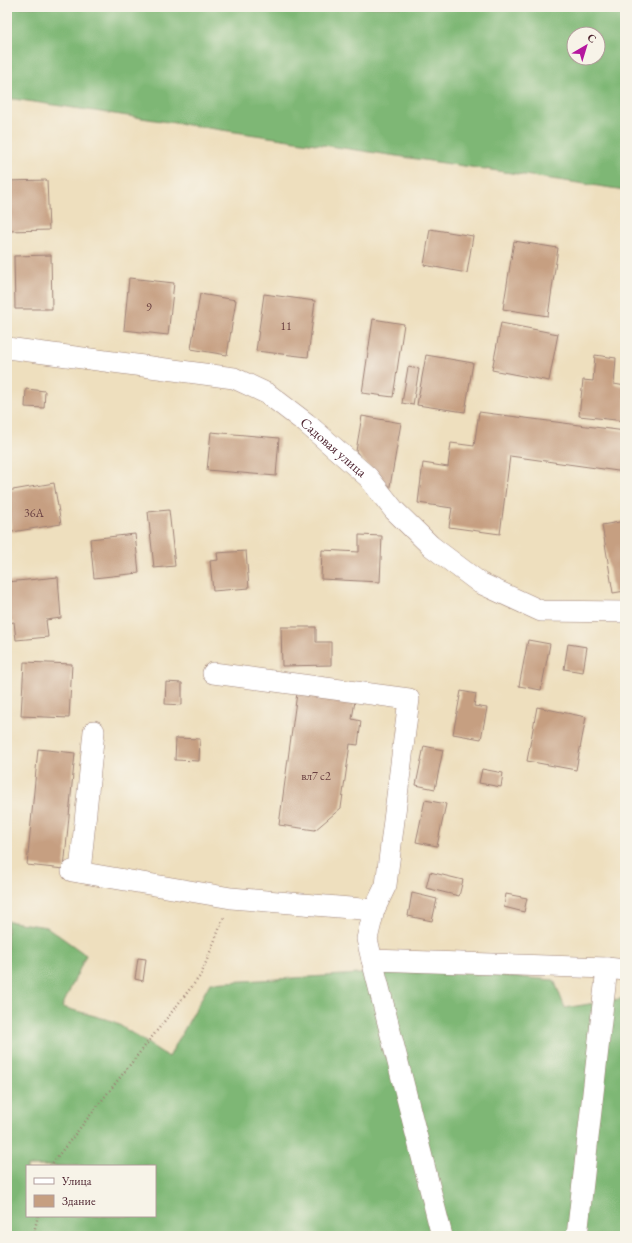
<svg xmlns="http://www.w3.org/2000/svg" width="632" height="1243" font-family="'EB Garamond',serif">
<rect width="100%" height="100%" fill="#f7f3e8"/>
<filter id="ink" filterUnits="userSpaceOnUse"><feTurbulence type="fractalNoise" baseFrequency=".025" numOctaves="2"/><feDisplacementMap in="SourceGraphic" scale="8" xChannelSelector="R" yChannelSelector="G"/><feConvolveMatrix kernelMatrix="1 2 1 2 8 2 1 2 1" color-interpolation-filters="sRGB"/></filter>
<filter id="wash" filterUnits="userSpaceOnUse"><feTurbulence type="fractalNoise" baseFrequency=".012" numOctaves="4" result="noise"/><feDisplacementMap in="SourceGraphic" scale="16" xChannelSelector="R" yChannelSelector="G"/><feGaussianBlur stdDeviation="0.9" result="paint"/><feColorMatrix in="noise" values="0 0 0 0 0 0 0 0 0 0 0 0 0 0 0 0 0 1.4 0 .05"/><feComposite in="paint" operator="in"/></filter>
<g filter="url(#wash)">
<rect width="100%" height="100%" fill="#eedfbe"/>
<g fill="#7eb774" stroke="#646b50" fill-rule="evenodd">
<path d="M7 7H625V190L7 98ZM574 34H598V58H574Z"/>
<path d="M7 921 47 927 86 955 62 1007 113 1021 169 1057 210 983 359 974 445 971 554 980 565 1008 625 998V1236H7ZM27 1166H155V1216H27Z"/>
</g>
<g id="blocks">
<g fill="#c69f81">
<path d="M47 180 49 230 7 231V181Z"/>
<path d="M430 229 473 236 467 273 424 265Z"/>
<path d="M514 241 558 248 548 316 503 309Z"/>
<path d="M51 255 52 309H15L14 256Z"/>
<path d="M129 278 174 283 168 335 124 330Z"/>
<path d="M200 294 236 300 227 355 191 349Z"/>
<path d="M264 294 315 301 308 357 256 351Z"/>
<path d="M373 319 404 324 393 397 362 393Z"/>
<path d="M501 323 558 334 549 381 492 370Z"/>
<path d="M426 355 473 363 465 412 417 405Z"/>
<path d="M595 355 616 358 614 384 625 386V421L579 416 583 380 593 381Z"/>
<path d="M408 367 419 369 413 405 402 403Z"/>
<path d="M26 389 45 391 44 408 25 407Z"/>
<path d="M479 412 625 431V472L510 456 500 534 449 527 452 508 418 503 423 463 448 467 451 443 474 446Z"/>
<path d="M362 416 401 423 389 492 356 451Z"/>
<path d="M211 432 279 438 276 476 207 470Z"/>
<path d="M54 483 61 524 12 532 7 502V491Z"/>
<path d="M169 510 175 566 154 568 148 512Z"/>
<path d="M625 521V591L613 593 602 525Z"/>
<path d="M135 534 139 573 94 578 90 539Z"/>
<path d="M359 535 382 536 380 582 321 579 322 550 359 552Z"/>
<path d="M246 551 249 588 213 591 210 561 218 560 217 553Z"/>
<path d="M58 577 61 618 46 620 48 637 16 640 14 622 7 623V582Z"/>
<path d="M281 627H316V642H331V665L282 666Z"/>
<path d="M528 640 550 644 541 690 519 686Z"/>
<path d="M568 644 587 647 583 672 564 669Z"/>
<path d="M24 662 72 664 69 718 21 716Z"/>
<path d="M166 682 182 683V705L165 704Z"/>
<path d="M461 691 476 694 474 706 487 708 481 739 453 734Z"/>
<path d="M297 693 355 701 352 719 361 721 358 745 350 744 341 808 315 830 279 825Z"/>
<path d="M537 707 586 717 576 770 527 761Z"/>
<path d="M176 738 200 739 199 761 175 760Z"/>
<path d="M424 746 443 750 435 789 416 785Z"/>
<path d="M38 749 75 753 64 869 27 865Z"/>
<path d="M482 769 503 773 501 787 479 783Z"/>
<path d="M425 800 446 804 437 846 416 842Z"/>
<path d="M430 872 463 880 459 896 426 888Z"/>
<path d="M412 893 437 899 432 921 408 916Z"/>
<path d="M506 894 527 898 524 912 504 907Z"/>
<path d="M138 958 146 959 143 981 135 979Z"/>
</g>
</g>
</g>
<g filter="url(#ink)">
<use href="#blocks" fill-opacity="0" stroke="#9c7f74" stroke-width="1"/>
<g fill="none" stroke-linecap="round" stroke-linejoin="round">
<g stroke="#9c7f74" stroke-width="22">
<g id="minor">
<path id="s1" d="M7 348 234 378 268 394 306 423 368 477 394 510 431 546 480 583 541 611 625 612"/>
<path d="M213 673 409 699 386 885 374 910"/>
<path d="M72 871 231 898 374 910 367 939 372 960 607 968 625 970"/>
<path d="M80 872 94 731"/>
<path d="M372 960 442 1236"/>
<path d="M577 1236 607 968"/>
</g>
</g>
<g stroke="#9c7f74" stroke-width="2.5" stroke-dasharray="1 3" stroke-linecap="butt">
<path d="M50 1166 201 975 224 917"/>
<path d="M33 1236 38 1216"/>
</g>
<use href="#minor" stroke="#fff" stroke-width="21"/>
</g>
</g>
<g text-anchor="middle" stroke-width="3.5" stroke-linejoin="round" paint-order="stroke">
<g font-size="12" fill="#693f40">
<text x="149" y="311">9</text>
<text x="286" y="330">11</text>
<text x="34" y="517">36А</text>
<text x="316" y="780">вл7 с2</text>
</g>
<g font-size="14" fill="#4a1f2b" stroke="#f7f3e8">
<text dy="5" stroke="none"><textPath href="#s1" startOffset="351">Садовая улица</textPath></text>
</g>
</g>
<rect width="632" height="1243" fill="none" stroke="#f7f3e8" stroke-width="24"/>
<rect x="26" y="1165" width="130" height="52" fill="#f7f3e8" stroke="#b29e9c"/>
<rect x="34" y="1178" width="20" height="6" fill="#ffffff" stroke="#b29e9c"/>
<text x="62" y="1185" font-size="12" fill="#4a1f2b">Улица</text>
<rect x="34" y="1195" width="20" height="12" fill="#c69f81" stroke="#b29e9c"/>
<text x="62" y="1205" font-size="12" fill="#4a1f2b">Здание</text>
<g transform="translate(586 46) rotate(38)"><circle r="19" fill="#f7f3e8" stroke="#b29e9c"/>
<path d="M0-3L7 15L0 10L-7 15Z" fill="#b5179e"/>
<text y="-6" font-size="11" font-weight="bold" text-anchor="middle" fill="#4a1f2b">С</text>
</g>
</svg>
